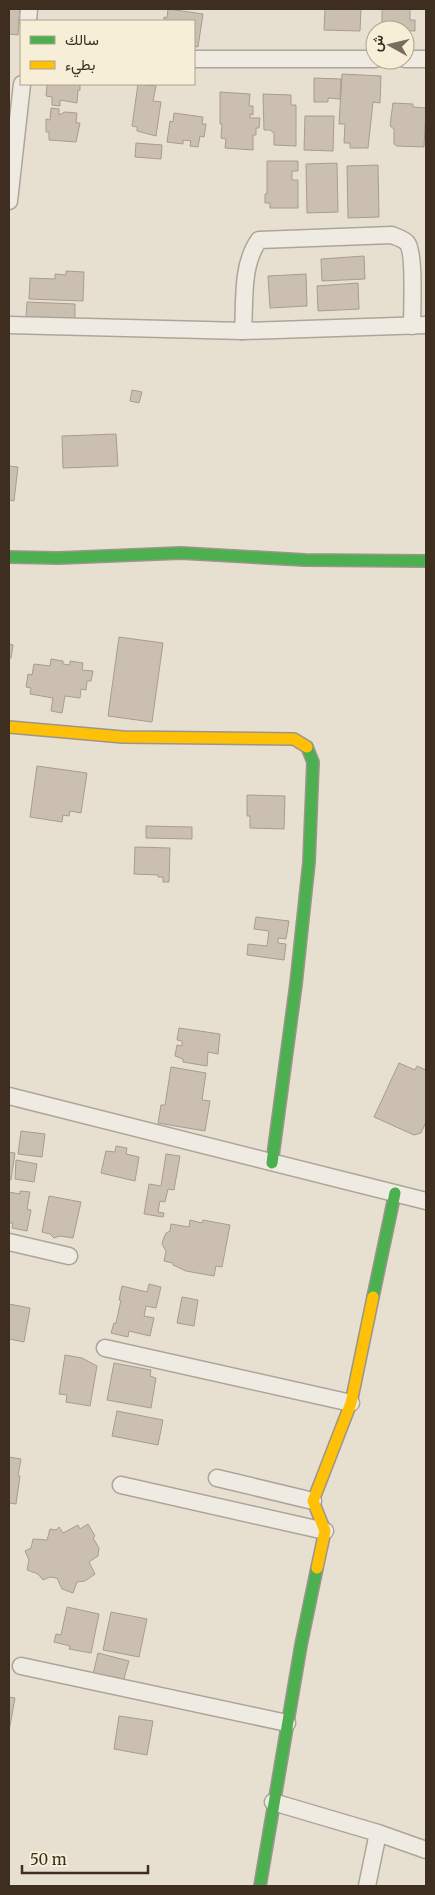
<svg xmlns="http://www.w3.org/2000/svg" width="435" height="1895" font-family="Merriweather,Vazirmatn,serif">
<rect width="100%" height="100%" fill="#e7e0d1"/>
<g fill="#cbbfb2" stroke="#a89c90">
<path d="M9 9H20L18 35 9 34Z"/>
<path d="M168 9 203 14 198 47 194 46V21H164V17L167 18Z"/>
<path d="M325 9H361L360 31 324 30Z"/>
<path d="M382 9H410V20H415V31L382 30Z"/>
<path d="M342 74 381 76 380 103 373 102 368 148H350V143H344L345 124H339Z"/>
<path d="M314 78 341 79 340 99 328 98V102H314Z"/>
<path d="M47 84H80V90H78L77 103 60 100V106L52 105V97L46 96Z"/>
<path d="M138 84 156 86 153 101 161 102 156 136 137 131V127L132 126Z"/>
<path d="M220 92 250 94 249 106H253V115L250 114V118H260L259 128H256V135H253V150L225 148 226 139 221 138 222 124H220Z"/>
<path d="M263 94 291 95V105H296V146L274 145V133L270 130H264Z"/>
<path d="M393 103 413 104V107L426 108 424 147 397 146 394 144V129L390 126Z"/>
<path d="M51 108 59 109V115L65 112 77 113 76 123H80L76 142 49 140V132H46V119L50 120Z"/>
<path d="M174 113 203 117 202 124H206L204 137 200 136 198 147 190 146 191 141 183 140V144L167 142 170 121 173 122Z"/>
<path d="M305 116H334L333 151 304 150Z"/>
<path d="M136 143 162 145 161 159 135 157Z"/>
<path d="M267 161H298V171H292V180H298V208H270V203H265V194H267Z"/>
<path d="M337 163 338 212 307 213 306 164Z"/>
<path d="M378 165 379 217 348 218 347 166Z"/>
<path d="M364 256 365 279 322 281 321 259Z"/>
<path d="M66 271 84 272 83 301 29 299 30 278 55 279V274L66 275Z"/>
<path d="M306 274 307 306 270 308 268 276Z"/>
<path d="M358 283 359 309 318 311 317 286Z"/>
<path d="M27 302 75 304V318L26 317Z"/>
<path d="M132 390 142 392 139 403 130 401Z"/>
<path d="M116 434 118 466 63 468 62 436Z"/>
<path d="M9 466 18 467 14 501 9 500Z"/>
<path d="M119 637 163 643 152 722 108 716Z"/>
<path d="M9 644 13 645 11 658H9Z"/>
<path d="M51 659 63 661V664L70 665V661L83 663 82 670 93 671 91 681H87L86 690 81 689 80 698 65 696 62 713 51 711 53 698 30 694 31 688 26 687 28 674 32 675 34 664 50 666Z"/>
<path d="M37 766 87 773 81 813 70 811 69 816 63 815 62 822 30 817Z"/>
<path d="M247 795 285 796 284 829 250 828V816H247Z"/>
<path d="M146 826 192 827V839L146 838Z"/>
<path d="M135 847 170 848 169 882H163V877H158V875L134 874Z"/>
<path d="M256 917 289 921 286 939 278 938V943L286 944 284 960 247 955 248 944 267 946 269 931 254 929Z"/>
<path d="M179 1028 220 1034 218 1054 208 1052 207 1066 183 1062V1059L175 1056 177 1045 182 1046V1041L177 1040Z"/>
<path d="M399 1063 415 1070 417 1066 426 1070V1122L421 1133 414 1135 374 1117Z"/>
<path d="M171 1067 206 1073 202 1100 210 1101 205 1131 158 1123 161 1105H165Z"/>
<path d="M21 1131 45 1134 42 1157 18 1154Z"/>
<path d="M116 1146 127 1148 126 1154 139 1157 135 1181 101 1173 106 1151 115 1152Z"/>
<path d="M9 1152 15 1153 11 1180 9 1179Z"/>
<path d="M166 1154 180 1156 174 1190 168 1189 165 1202 160 1201 158 1212 164 1213 163 1217 144 1214 149 1184 161 1186Z"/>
<path d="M16 1160 37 1164 34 1182 15 1179Z"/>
<path d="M20 1191 30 1192 27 1209 31 1210 27 1231 12 1228 13 1223H9V1192L20 1194Z"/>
<path d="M49 1196 81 1202 73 1238 60 1236 54 1238 50 1234 42 1232Z"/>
<path d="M190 1220 202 1223 203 1220 230 1225 222 1267 216 1266 214 1276 186 1271 173 1265V1263L164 1261 166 1251 162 1244 163 1240 166 1233 170 1231 171 1224 189 1227Z"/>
<path d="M149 1284 161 1287 156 1308 146 1306 144 1316 154 1318 150 1336 129 1331 128 1337 111 1333 114 1323H116L121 1300H119L122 1286 147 1292Z"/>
<path d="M182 1297 198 1300 194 1326 177 1323Z"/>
<path d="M9 1304 30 1308 24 1342 9 1339Z"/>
<path d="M65 1355 82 1358 97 1366 90 1406 66 1402 67 1395 59 1394Z"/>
<path d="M114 1363 151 1370 150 1376 156 1378 151 1408 107 1400Z"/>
<path d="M117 1411 163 1420 158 1445 112 1436Z"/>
<path d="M9 1457 21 1459 18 1476H20L16 1504 9 1503Z"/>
<path d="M88 1524 95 1536 93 1538 99 1548 98 1556 89 1562 95 1574 85 1581 77 1582 73 1593 62 1589 57 1578 50 1577 43 1580 38 1574 27 1570 29 1560 25 1551 31 1548 33 1539 47 1540 50 1529 56 1530 59 1527 63 1533 78 1525 80 1529Z"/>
<path d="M67 1607 99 1614 91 1653 69 1649 70 1646 54 1642 56 1634 61 1635Z"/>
<path d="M111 1612 147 1619 139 1657 103 1650Z"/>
<path d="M98 1653 129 1661 123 1682 93 1674Z"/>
<path d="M9 1697 15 1698 9 1731Z"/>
<path d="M119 1716 153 1721 147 1755 114 1749Z"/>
</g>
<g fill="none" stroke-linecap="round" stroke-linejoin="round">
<g stroke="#ada599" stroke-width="19">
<g id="street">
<path d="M28 21 29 9"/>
<path d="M194 59H375"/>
<path d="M405 59H426"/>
<path d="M9 201 22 84"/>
<path d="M9 325 243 331 426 325"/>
<path d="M243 331C245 301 241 265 259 240L392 235C396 237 404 239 407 243 415 252 412 311 412 326"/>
<path d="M9 1096 426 1201"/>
<path d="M9 1242 69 1256"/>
<path d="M105 1348 351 1403"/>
<path d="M217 1478 313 1501"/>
<path d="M121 1485 325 1531"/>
<path d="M21 1666 287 1723"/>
<path d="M273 1802 378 1833 426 1850"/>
<path d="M367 1886 378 1833"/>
</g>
</g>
<g stroke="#9c958a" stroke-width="14">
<g id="fast">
<path d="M9 557 59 558 181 553 305 560 426 561"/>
<path d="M272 1163 296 984 309 862 313 762 307 747"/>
<path d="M373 1297 395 1193"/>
<path d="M260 1886 301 1645 317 1568"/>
</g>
</g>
<g stroke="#9c958a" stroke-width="14">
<g id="slow">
<path d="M9 727 123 737 294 739 307 747"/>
<path d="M317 1568 325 1531 313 1501 351 1403 373 1297"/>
</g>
</g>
<use href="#street" stroke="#efebe3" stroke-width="16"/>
<use href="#fast" stroke="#4caf50" stroke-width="11"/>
<use href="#slow" stroke="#ffc107" stroke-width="11"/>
</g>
<rect width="435" height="1895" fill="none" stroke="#3d2e20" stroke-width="20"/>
<rect x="20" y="20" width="175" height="65" fill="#f7eed8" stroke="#ada18e"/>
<rect x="30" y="36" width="25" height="8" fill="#4caf50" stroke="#ada18e"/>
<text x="65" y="45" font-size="15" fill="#3d2e20">سالك</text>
<rect x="30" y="61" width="25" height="8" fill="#ffc107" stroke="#ada18e"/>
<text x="65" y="70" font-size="15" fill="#3d2e20">بطيء</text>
<g transform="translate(390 45) rotate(278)"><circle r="24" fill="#f7eed8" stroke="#ada18e"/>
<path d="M0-4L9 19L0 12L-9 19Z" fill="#786c5e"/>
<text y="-8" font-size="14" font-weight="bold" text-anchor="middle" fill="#3d2e20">ش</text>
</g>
<path d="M22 1865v8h126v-8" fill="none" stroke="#3d2e20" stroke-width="2.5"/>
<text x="30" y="1865" font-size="15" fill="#3d2e20" stroke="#f7eed8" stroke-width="4" paint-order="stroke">50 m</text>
</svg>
